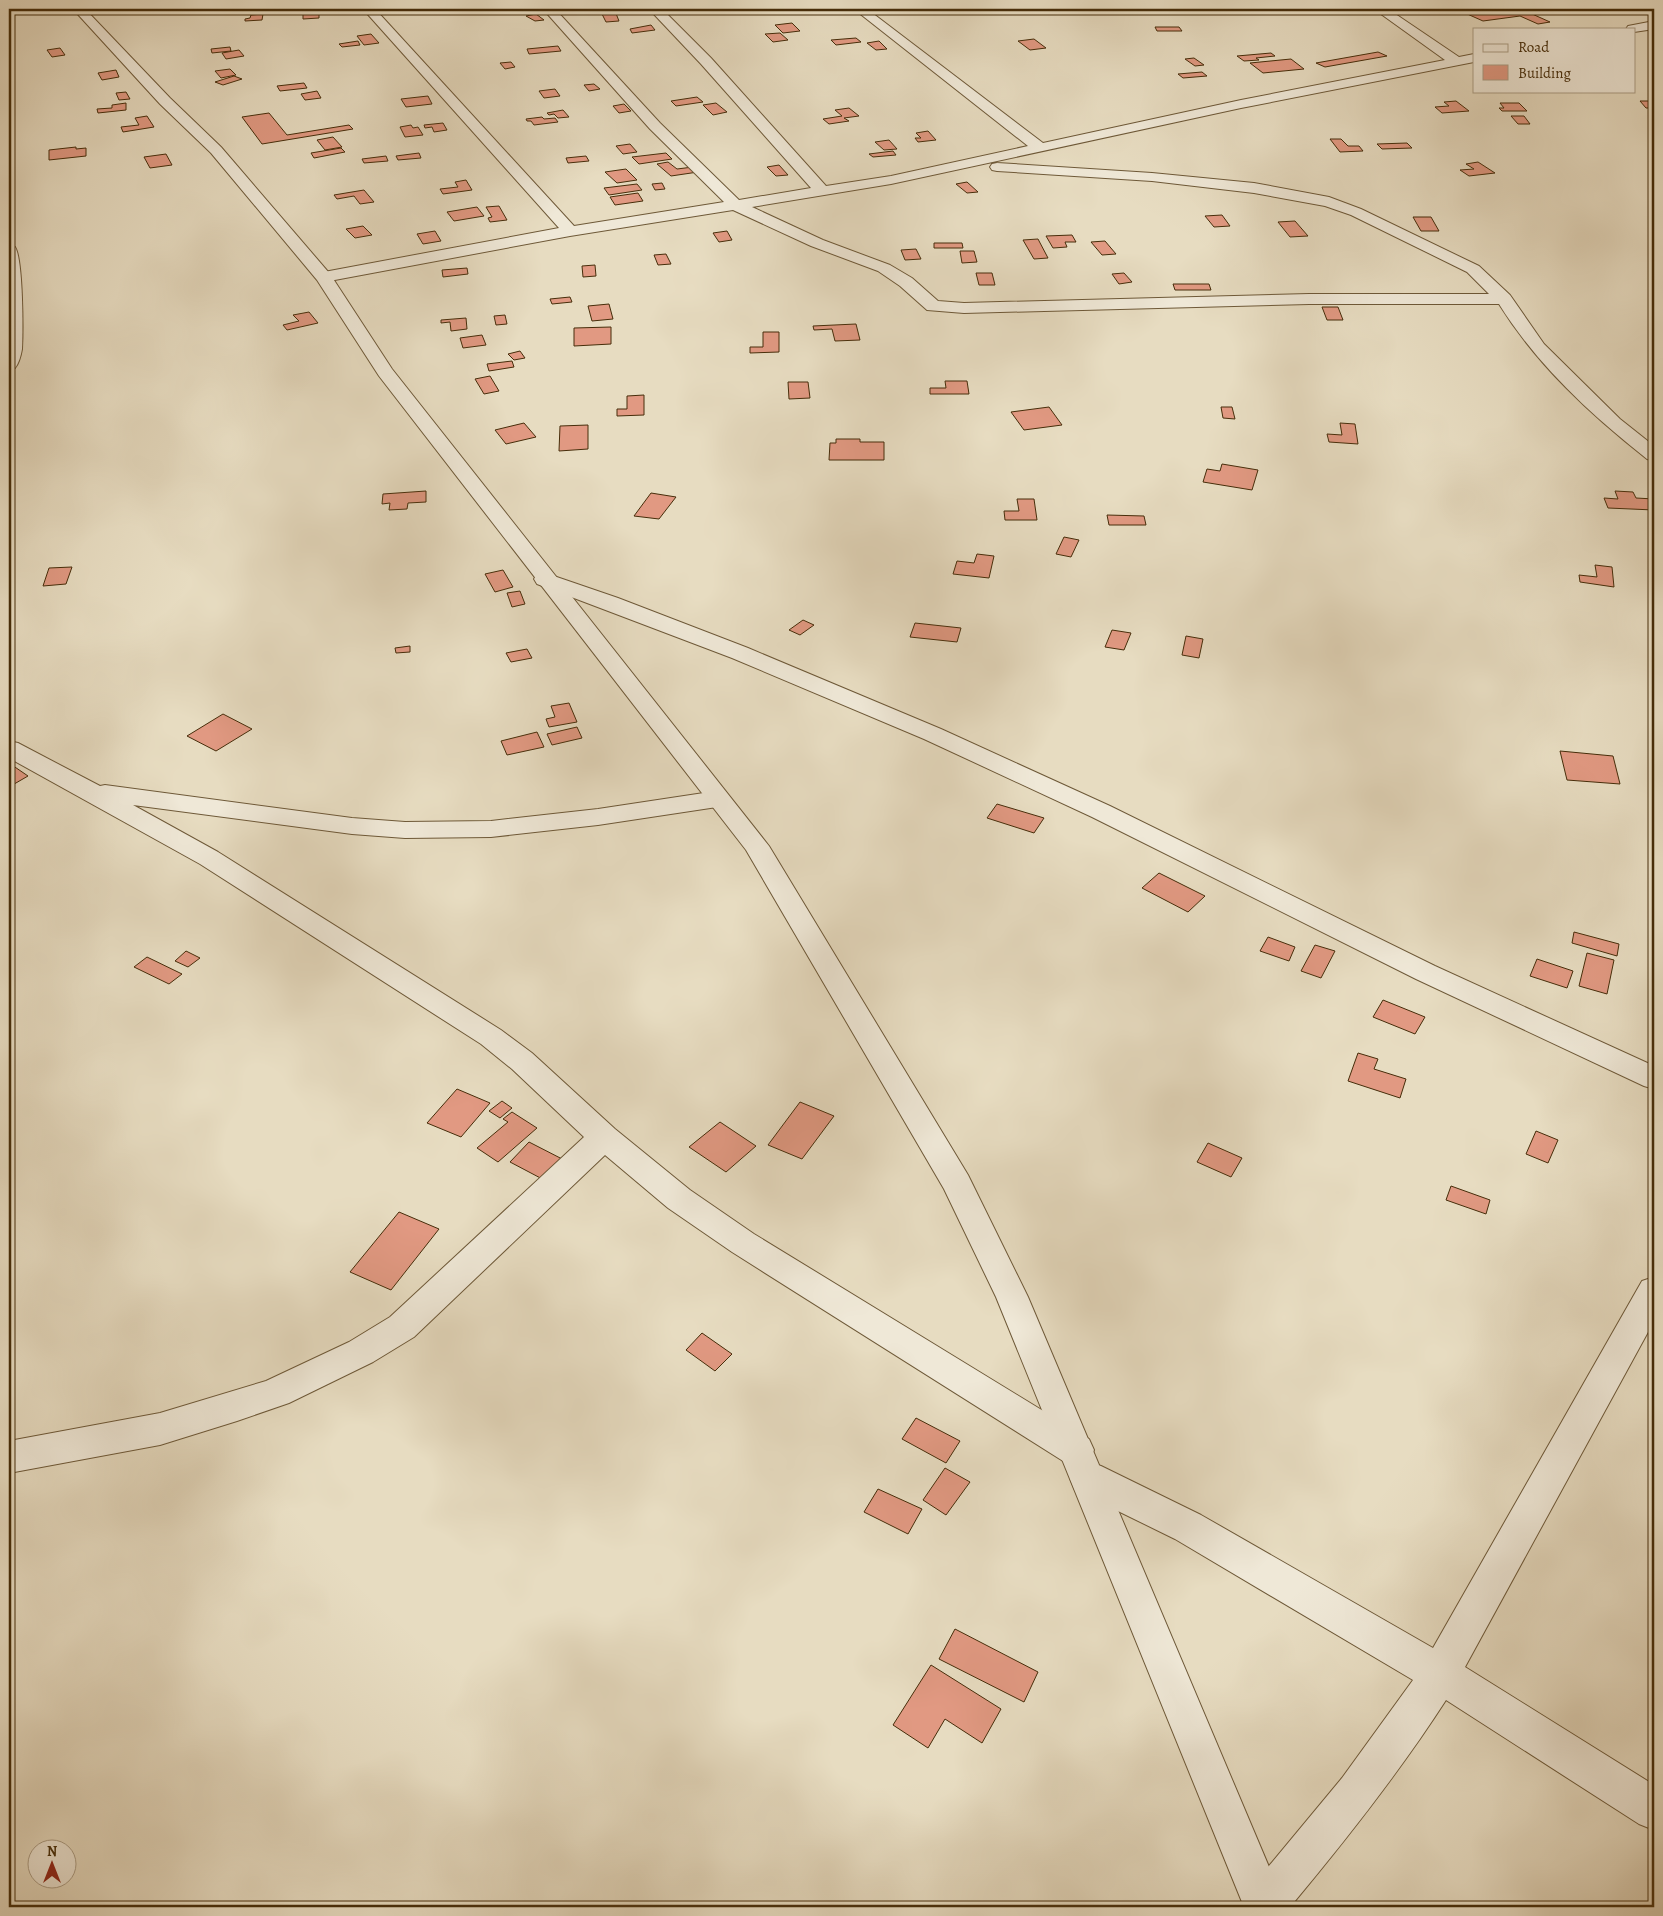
<svg xmlns="http://www.w3.org/2000/svg" width="1663" height="1916" font-family="Alegreya,serif">
<rect width="100%" height="100%" fill="#e7dcc1"/>
<filter id="stains"><feTurbulence type="fractalNoise" baseFrequency=".004" numOctaves="4"/><feColorMatrix values="0 0 0 0 .2 0 0 0 0 .09 0 0 0 0 .02 0 0 0 .5 -.17"/></filter>
<radialGradient id="worn" r=".72"><stop offset=".6" stop-color="#630" stop-opacity="0"/><stop offset="1" stop-color="#630" stop-opacity=".3"/></radialGradient>
<g fill="#e19982" stroke="#462d0a">
<path d="M1456 9H1521L1550 22 1538 24 1520 16 1483 21Z"/>
<path d="M615 11 619 21 606 22 601 12Z"/>
<path d="M319 13V18L303 19V14Z"/>
<path d="M263 14 262 20 245 21V19L250 18 251 15Z"/>
<path d="M536 14 544 20 535 21 526 16Z"/>
<path d="M792 23 800 31 783 33 775 25Z"/>
<path d="M651 25 655 30 632 33 630 29Z"/>
<path d="M1155 27H1179L1182 31H1157Z"/>
<path d="M780 33 788 40 773 42 765 34Z"/>
<path d="M371 34 379 43 364 45 357 36Z"/>
<path d="M856 38 861 42 836 45 831 40Z"/>
<path d="M1034 39 1046 48 1030 50 1018 41Z"/>
<path d="M358 41 360 45 342 47 339 44Z"/>
<path d="M879 41 887 49 876 50 867 43Z"/>
<path d="M558 46 561 51 529 54 527 49Z"/>
<path d="M230 47 231 51 212 53 211 49Z"/>
<path d="M60 48 65 55 52 57 47 50Z"/>
<path d="M239 50 244 56 226 59 222 53Z"/>
<path d="M1378 52 1387 56 1325 67 1316 63Z"/>
<path d="M1271 53 1275 56 1256 58 1259 60 1244 61 1237 56Z"/>
<path d="M1194 58 1204 65 1195 66 1185 59Z"/>
<path d="M1291 59 1304 69 1263 73 1250 63Z"/>
<path d="M511 62 515 67 505 69 500 63Z"/>
<path d="M230 69 236 75 221 78 215 71Z"/>
<path d="M116 70 119 77 102 80 98 73Z"/>
<path d="M1202 72 1207 76 1183 78 1178 74Z"/>
<path d="M234 76 242 79 223 85 215 82Z"/>
<path d="M304 83 307 88 280 91 277 86Z"/>
<path d="M594 84 600 89 589 91 584 85Z"/>
<path d="M555 89 560 96 544 98 539 91Z"/>
<path d="M317 91 321 98 305 100 301 94Z"/>
<path d="M126 92 130 99 119 100 116 93Z"/>
<path d="M428 96 432 104 406 107 401 99Z"/>
<path d="M697 97 703 102 676 106 671 101Z"/>
<path d="M1456 101 1469 111 1442 113 1435 107 1449 106 1444 102Z"/>
<path d="M1640 101H1653L1654 108H1646Z"/>
<path d="M126 103V110L98 113 97 109 112 108V105Z"/>
<path d="M716 103 727 112 713 115 703 105Z"/>
<path d="M1500 103H1519L1527 111H1502L1499 108H1504Z"/>
<path d="M624 104 631 111 619 113 613 106Z"/>
<path d="M849 108 859 116 844 118 849 121 829 124 823 119 842 116 835 110Z"/>
<path d="M563 110 569 117 558 118 554 114 549 115 547 113Z"/>
<path d="M269 113 287 135 349 125 353 129 262 144 242 117Z"/>
<path d="M147 116 154 127 123 132 121 127 139 125 135 118Z"/>
<path d="M1511 116H1524L1530 124H1518Z"/>
<path d="M542 117 544 119 555 118 558 122 534 125 531 121H527L526 119Z"/>
<path d="M443 123 447 130 434 132 432 127 425 128 424 125Z"/>
<path d="M411 125 413 128 418 127 423 135 405 137 400 127Z"/>
<path d="M928 131 936 140 918 142 915 138H921L916 133Z"/>
<path d="M333 137 342 147 325 150 317 140Z"/>
<path d="M1330 139H1341L1348 146H1359L1363 151 1340 152Z"/>
<path d="M889 140 897 149 884 150 875 142Z"/>
<path d="M1407 143 1412 148 1382 149 1377 144Z"/>
<path d="M630 144 637 152 623 154 616 146Z"/>
<path d="M76 147V149L86 148V156L49 160V150Z"/>
<path d="M341 148 345 152 314 158 311 153Z"/>
<path d="M893 151 896 155 873 157 869 154Z"/>
<path d="M419 153 421 158 398 160 396 156Z"/>
<path d="M666 153 672 159 639 164 632 157Z"/>
<path d="M166 154 172 165 150 168 144 157Z"/>
<path d="M386 156 388 161 364 163 362 159Z"/>
<path d="M586 156 589 161 568 163 566 158Z"/>
<path d="M668 162 677 169 693 167 698 172 671 176 657 164Z"/>
<path d="M1478 162 1495 173 1469 176 1460 170 1474 169 1466 164Z"/>
<path d="M779 165 788 175 776 176 767 167Z"/>
<path d="M626 169 637 180 617 183 605 172Z"/>
<path d="M466 180 472 190 443 194 440 189 458 187 455 182Z"/>
<path d="M967 182 978 192 967 193 956 184Z"/>
<path d="M662 183 665 189 655 190 652 184Z"/>
<path d="M637 184 642 190 609 195 604 188Z"/>
<path d="M364 190 374 202 360 204 354 196 337 199 334 195Z"/>
<path d="M638 193 643 201 615 205 610 197Z"/>
<path d="M499 206 507 220 490 222 488 218 492 217 486 207Z"/>
<path d="M477 207 484 216 454 221 447 212Z"/>
<path d="M1222 215 1230 226 1214 227 1205 216Z"/>
<path d="M1413 217H1431L1439 231H1421Z"/>
<path d="M1295 221 1308 236 1290 237 1278 222Z"/>
<path d="M363 226 372 235 355 238 346 229Z"/>
<path d="M435 231 441 241 423 244 417 234Z"/>
<path d="M727 231 732 240 719 242 713 233Z"/>
<path d="M1072 235 1076 242H1065L1067 247 1053 248 1046 236Z"/>
<path d="M1038 239 1048 258 1034 259 1023 240Z"/>
<path d="M1105 241 1116 254 1102 255 1091 242Z"/>
<path d="M934 243H962L963 248H934Z"/>
<path d="M916 249 921 259 905 260 901 250Z"/>
<path d="M960 251H974L977 262 962 263Z"/>
<path d="M666 254 671 264 658 265 654 255Z"/>
<path d="M595 265 596 276 583 277 582 266Z"/>
<path d="M467 268 468 274 443 277 442 270Z"/>
<path d="M976 273H992L995 285H979Z"/>
<path d="M1124 273 1132 282 1119 284 1112 274Z"/>
<path d="M1173 284H1209L1211 290H1175Z"/>
<path d="M570 297 572 302 552 304 550 299Z"/>
<path d="M609 304 613 319 592 321 588 306Z"/>
<path d="M1322 307H1338L1343 320H1327Z"/>
<path d="M309 312 318 323 287 330 283 325 299 321 293 315Z"/>
<path d="M505 315 507 324 496 325 494 316Z"/>
<path d="M466 318 467 329 451 331 450 322 441 323V320Z"/>
<path d="M856 324 860 340 835 341 832 329 814 330 813 326Z"/>
<path d="M611 327V344L574 346V328Z"/>
<path d="M763 332H779V352L750 353V347H763Z"/>
<path d="M482 335 486 345 463 348 460 338Z"/>
<path d="M520 351 525 358 514 360 508 354Z"/>
<path d="M512 361 514 367 489 371 487 364Z"/>
<path d="M490 376 499 391 484 394 475 379Z"/>
<path d="M945 381H967L969 394H930V388H946Z"/>
<path d="M788 382H808L810 398 789 399Z"/>
<path d="M644 395V415L617 416V409H627V396Z"/>
<path d="M1049 407 1062 425 1024 430 1011 412Z"/>
<path d="M1221 407H1232L1235 419 1223 418Z"/>
<path d="M524 423 536 437 506 444 495 430Z"/>
<path d="M1340 423 1355 424 1358 444 1329 442 1327 434 1342 435Z"/>
<path d="M588 425V449L559 451 560 426Z"/>
<path d="M836 439H860V442H884V460H829L830 443H836Z"/>
<path d="M1222 464 1258 470 1252 490 1203 482 1207 469 1220 471Z"/>
<path d="M426 491V502L408 503 407 509 389 510 390 503 382 504 383 494Z"/>
<path d="M1615 491 1633 492 1636 498 1654 499V510L1608 508 1604 498 1618 499Z"/>
<path d="M651 493 676 497 659 519 634 516Z"/>
<path d="M1017 499H1034L1037 520H1005L1004 511H1019Z"/>
<path d="M1107 515 1144 516 1146 525H1109Z"/>
<path d="M1064 537 1079 540 1071 557 1056 554Z"/>
<path d="M977 554 994 556 989 578 953 574 957 561 974 563Z"/>
<path d="M1595 565 1612 567 1614 587 1580 582 1579 575 1597 577Z"/>
<path d="M72 567 66 584 43 586 49 568Z"/>
<path d="M503 570 513 587 495 592 485 574Z"/>
<path d="M520 591 525 604 512 607 507 593Z"/>
<path d="M803 620 814 625 800 635 789 630Z"/>
<path d="M915 623 961 628 957 642 910 637Z"/>
<path d="M1112 630 1131 633 1124 650 1105 647Z"/>
<path d="M1186 636 1203 639 1199 658 1182 655Z"/>
<path d="M410 646V652L396 653 395 648Z"/>
<path d="M527 649 532 658 511 662 506 653Z"/>
<path d="M569 703 577 722 549 727 546 719 555 717 551 706Z"/>
<path d="M223 714 252 729 216 751 187 736Z"/>
<path d="M577 727 582 738 552 745 547 734Z"/>
<path d="M537 732 544 747 507 755 501 741Z"/>
<path d="M1560 751 1613 756 1620 784 1567 780Z"/>
<path d="M9 763 28 776 9 787Z"/>
<path d="M997 804 1044 818 1034 833 987 818Z"/>
<path d="M1159 873 1205 896 1188 912 1142 888Z"/>
<path d="M1574 932 1619 944 1617 956 1572 943Z"/>
<path d="M1268 937 1295 947 1289 961 1260 951Z"/>
<path d="M1315 945 1335 951 1321 978 1301 971Z"/>
<path d="M186 951 200 958 188 967 175 961Z"/>
<path d="M1587 953 1614 960 1607 994 1579 986Z"/>
<path d="M147 957 182 974 169 984 134 967Z"/>
<path d="M1537 959 1573 971 1567 988 1530 976Z"/>
<path d="M1383 1000 1425 1017 1415 1034 1373 1017Z"/>
<path d="M1358 1053 1378 1059 1374 1069 1406 1079 1400 1098 1348 1081Z"/>
<path d="M457 1089 490 1103 461 1137 427 1123Z"/>
<path d="M502 1101 512 1108 500 1118 489 1111Z"/>
<path d="M800 1102 834 1116 802 1159 768 1145Z"/>
<path d="M512 1112 537 1128 498 1162 477 1148 508 1122 503 1119Z"/>
<path d="M720 1122 756 1146 726 1172 689 1147Z"/>
<path d="M1536 1131 1558 1140 1548 1163 1526 1154Z"/>
<path d="M529 1142 568 1162 548 1182 510 1162Z"/>
<path d="M1208 1143 1242 1158 1231 1177 1197 1162Z"/>
<path d="M1451 1186 1490 1200 1486 1214 1446 1200Z"/>
<path d="M399 1212 439 1229 391 1290 350 1272Z"/>
<path d="M702 1333 732 1354 715 1371 686 1350Z"/>
<path d="M916 1418 960 1441 946 1463 902 1439Z"/>
<path d="M945 1468 970 1482 946 1515 923 1500Z"/>
<path d="M878 1489 922 1509 908 1534 864 1512Z"/>
<path d="M1654 1579V1604L1649 1601Z"/>
<path d="M955 1629 1038 1672 1024 1702 939 1659Z"/>
<path d="M931 1665 1001 1709 982 1743 945 1719 928 1748 893 1725Z"/>
</g>
<g fill="none" stroke-linecap="round" stroke-linejoin="round">
<g stroke="#6e5938" stroke-width="2">
<g id="minor">
<path d="M363 9H375L574 226 724 202 650 129 543 9H555L660 123 739 200 811 188 701 64 649 9H662L711 58 826 186 891 176 1028 146 854 9H867L1043 143 1241 100 1445 60 1374 9H1388L1459 57 1474 54V62L1241 108 891 184 752 207 823 240 890 265 912 278 938 301 964 303 1309 294H1489L1467 272 1351 215 1325 206 1254 193 1152 181 997 171 992 170 990 167 992 164 997 163 1152 173 1254 183 1329 197 1361 209 1479 266 1510 295 1544 344 1620 419 1654 446V461L1647 459C1591 415 1537 365 1499 304H1309L964 313 927 310 900 286 878 271 811 246 733 210 570 236 324 282 318 280 316 277 318 274 324 272 559 228Z"/>
<path d="M1654 21V29L1634 32V29H1626L1628 26Z"/>
<path d="M9 245 15 247C23 259 23 331 22 349 21 355 19 363 15 368L9 369Z"/>
<path d="M545 573 618 598 748 648 941 729 1110 806 1435 966 1654 1066V1089L1644 1086 1416 979 1092 817 924 739 732 658 537 584 534 579 537 574Z"/>
<path d="M9 741 18 743 100 786 105 785 352 818 405 822 491 821 598 809 717 791 726 793 729 799 726 805 717 807 598 825 491 837 405 838 352 834 133 805 218 852 501 1030 532 1053 615 1129 690 1190 754 1234 1089 1439 1094 1450 1089 1461 1076 1466 1063 1461 732 1252 668 1208 605 1155 414 1337 373 1362 289 1403 237 1421 160 1445 9 1473V1441L160 1413 266 1381 349 1342 390 1317 584 1137 512 1069 481 1044 200 864 9 758Z"/>
<path d="M1654 1277V1321L1465 1667 1654 1785V1830L1639 1824 1446 1700C1399 1773 1345 1841 1290 1907H1244L1243 1905 1249 1890 1342 1778 1413 1680 1175 1539 1075 1490 1070 1478 1075 1466 1088 1462 1101 1466 1201 1515 1433 1648 1642 1281Z"/>
</g>
</g>
<g stroke="#6e5938" stroke-width="2">
<path id="tertiary" d="M73 9H85L170 98 221 147 330 274 392 369 769 846 968 1175 1028 1297 1286 1907H1244L996 1297 944 1189 746 850 379 376 317 280 211 153 160 104Z"/>
</g>
<use href="#minor" fill="#efe8d7" fill-rule="evenodd"/>
<use href="#tertiary" fill="#efe8d7" fill-rule="evenodd"/>
</g>
<rect width="1663" height="1916" fill="none" stroke="#e7dcc1" stroke-width="30"/>
<rect x="10" y="10" width="1643" height="1896" fill="none" stroke="#462d0a" stroke-width="2.5"/>
<rect x="15" y="15" width="1633" height="1886" fill="none" stroke="#462d0a"/>
<rect x="1473" y="28" width="162" height="65" fill="#efe8d7" stroke="#ab9d85"/>
<rect x="1483" y="44" width="25" height="8" fill="#efe8d7" stroke="#ab9d85"/>
<text x="1518" y="52" font-size="15" fill="#462d0a">Road</text>
<rect x="1483" y="65" width="25" height="15" fill="#e19982" stroke="#ab9d85"/>
<text x="1518" y="78" font-size="15" fill="#462d0a">Building</text>
<g transform="translate(52 1864)"><circle r="24" fill="#efe8d7" stroke="#ab9d85"/>
<path d="M0-4L9 19L0 12L-9 19Z" fill="#8f2418"/>
<text y="-8" font-size="14" font-weight="bold" text-anchor="middle" fill="#462d0a">N</text>
</g>
<rect width="100%" height="100%" filter="url(#stains)"/>
<rect width="100%" height="100%" fill="url(#worn)"/>
</svg>
